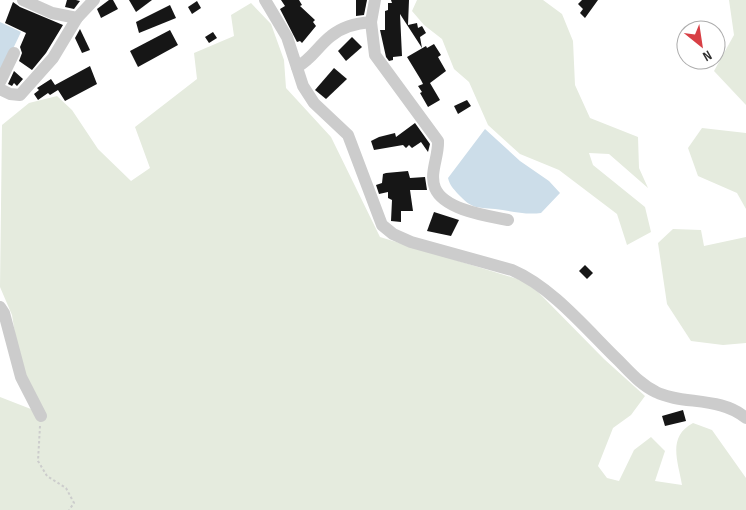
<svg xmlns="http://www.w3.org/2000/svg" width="746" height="510" font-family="'Sofia Sans Condensed',sans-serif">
<rect width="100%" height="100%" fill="#fff"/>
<g fill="#e5ebde">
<path d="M417 0H543L562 14 573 41 575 85 590 118 638 137 639 168 648 188 609 154 589 153 593 165 645 207 651 232 627 245 617 214 559 170 520 154 488 125 469 82 454 69 442 39 424 25 412 11Z"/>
<path d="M729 0H746V105L714 71 734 35Z"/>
<path d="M251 3 271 24 284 60 286 88 331 137 380 237 524 281 539 293 604 359 645 396 631 415 613 428 598 466 607 478 619 481 634 450 651 437 665 451 655 481 682 485C678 461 667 437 693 423L712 430 746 478V510H0V397L36 411 20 365 12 315 0 287 2 125 29 103 57 96 72 110 98 149 131 181 150 168 135 127 197 79 194 53 234 36 231 15Z"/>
<path d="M702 128 746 133V209L737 193 698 176 688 148Z"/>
<path d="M673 229 701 230 704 246 746 237V343L723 345 691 341 667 304 658 243Z"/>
</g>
<g fill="#ccdde9">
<path d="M0 22 21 32 0 76Z"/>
<path d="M485 129 520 161 549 181 560 193 541 213C525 215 512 211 495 209 476 207 472 209 458 194 453 188 450 186 448 178Z"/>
</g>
<g fill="#161616">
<path d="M67 0H76L80 1 74 9 65 7Z"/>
<path d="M109 0H113L118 9 101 18 97 9Z"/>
<path d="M129 0H152L136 12Z"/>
<path d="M281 0H299L302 5 300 6 315 20 313 22 316 26 302 43 300 41 297 42 280 9 285 6Z"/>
<path d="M356 0H367L364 15 356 16Z"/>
<path d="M391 0H409L408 25 417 23 418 28 422 26 426 33 420 37 422 48 400 14 402 56 393 57V60L389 61 386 57 380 30H385V11L388 10V3H392Z"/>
<path d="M582 0H598L585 18 580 13 583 9 578 4Z"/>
<path d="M197 1 201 8 192 14 188 7Z"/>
<path d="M13 2 20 7 63 25 46 53 32 70 19 61 22 53 20 47 26 33 5 23Z"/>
<path d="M170 5 176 18 139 33 136 22Z"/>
<path d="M80 29 90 50 82 53 75 38Z"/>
<path d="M170 30 178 45 138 67 130 51Z"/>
<path d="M213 32 217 38 209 43 205 37Z"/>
<path d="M352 37 362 47 346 61 338 51Z"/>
<path d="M434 44 441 55 438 57 446 71 430 83 440 100 428 107 420 93 422 92 418 86 423 84 421 80 407 57 426 46 427 48Z"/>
<path d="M90 66 97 84 65 101 58 90 50 95 48 93 38 100 34 94 39 90 37 88 51 79 55 85Z"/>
<path d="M334 68 347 79 326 99 315 90Z"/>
<path d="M14 71 23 79 17 86 14 83 12 86 8 84Z"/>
<path d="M467 100 471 106 458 114 454 106Z"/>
<path d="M415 123 430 144 428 152 421 142 412 148 409 145 406 148 403 145 374 150 371 141 379 137 395 133 396 137Z"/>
<path d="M408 171 410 178 425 177 427 190H410L413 211H401V222L391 221 392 200 388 198V192L379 194 376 185 382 183 383 174 386 173Z"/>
<path d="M434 212 459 220 451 236 427 231Z"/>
<path d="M585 265 593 273 587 279 579 271Z"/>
<path d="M683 410 686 421 665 426 662 416Z"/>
</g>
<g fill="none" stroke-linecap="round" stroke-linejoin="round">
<path stroke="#ccc" stroke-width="2" stroke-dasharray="2.5 2.5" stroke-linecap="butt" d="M40 426 38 461 47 476 66 488 74 503 69 510"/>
<g stroke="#ccc" stroke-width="12">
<path d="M23 0 52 13 77 18 94 0"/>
<path d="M265 0 287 37 303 86 314 103 348 135 382 225 393 234 411 242 512 270C552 287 587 330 618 360 630 372 641 385 656 392 682 405 720 396 746 418"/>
<path d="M375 0 371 22 375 55 438 141C439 156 429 173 435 188 444 210 488 216 508 220"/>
<path d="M297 67C312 59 318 46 331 36 342 27 357 23 371 22"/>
<path d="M0 82 14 53"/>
<path d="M0 89 10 94 20 95 53 58 77 18"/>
<path d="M0 307 4 313 21 377 41 416"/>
</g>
</g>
<g transform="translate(701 45) rotate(150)"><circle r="24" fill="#ffffff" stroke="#acacac"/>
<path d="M0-4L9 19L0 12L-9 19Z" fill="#d83f45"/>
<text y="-8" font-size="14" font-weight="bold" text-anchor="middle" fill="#2f2f2f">N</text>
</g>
</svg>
